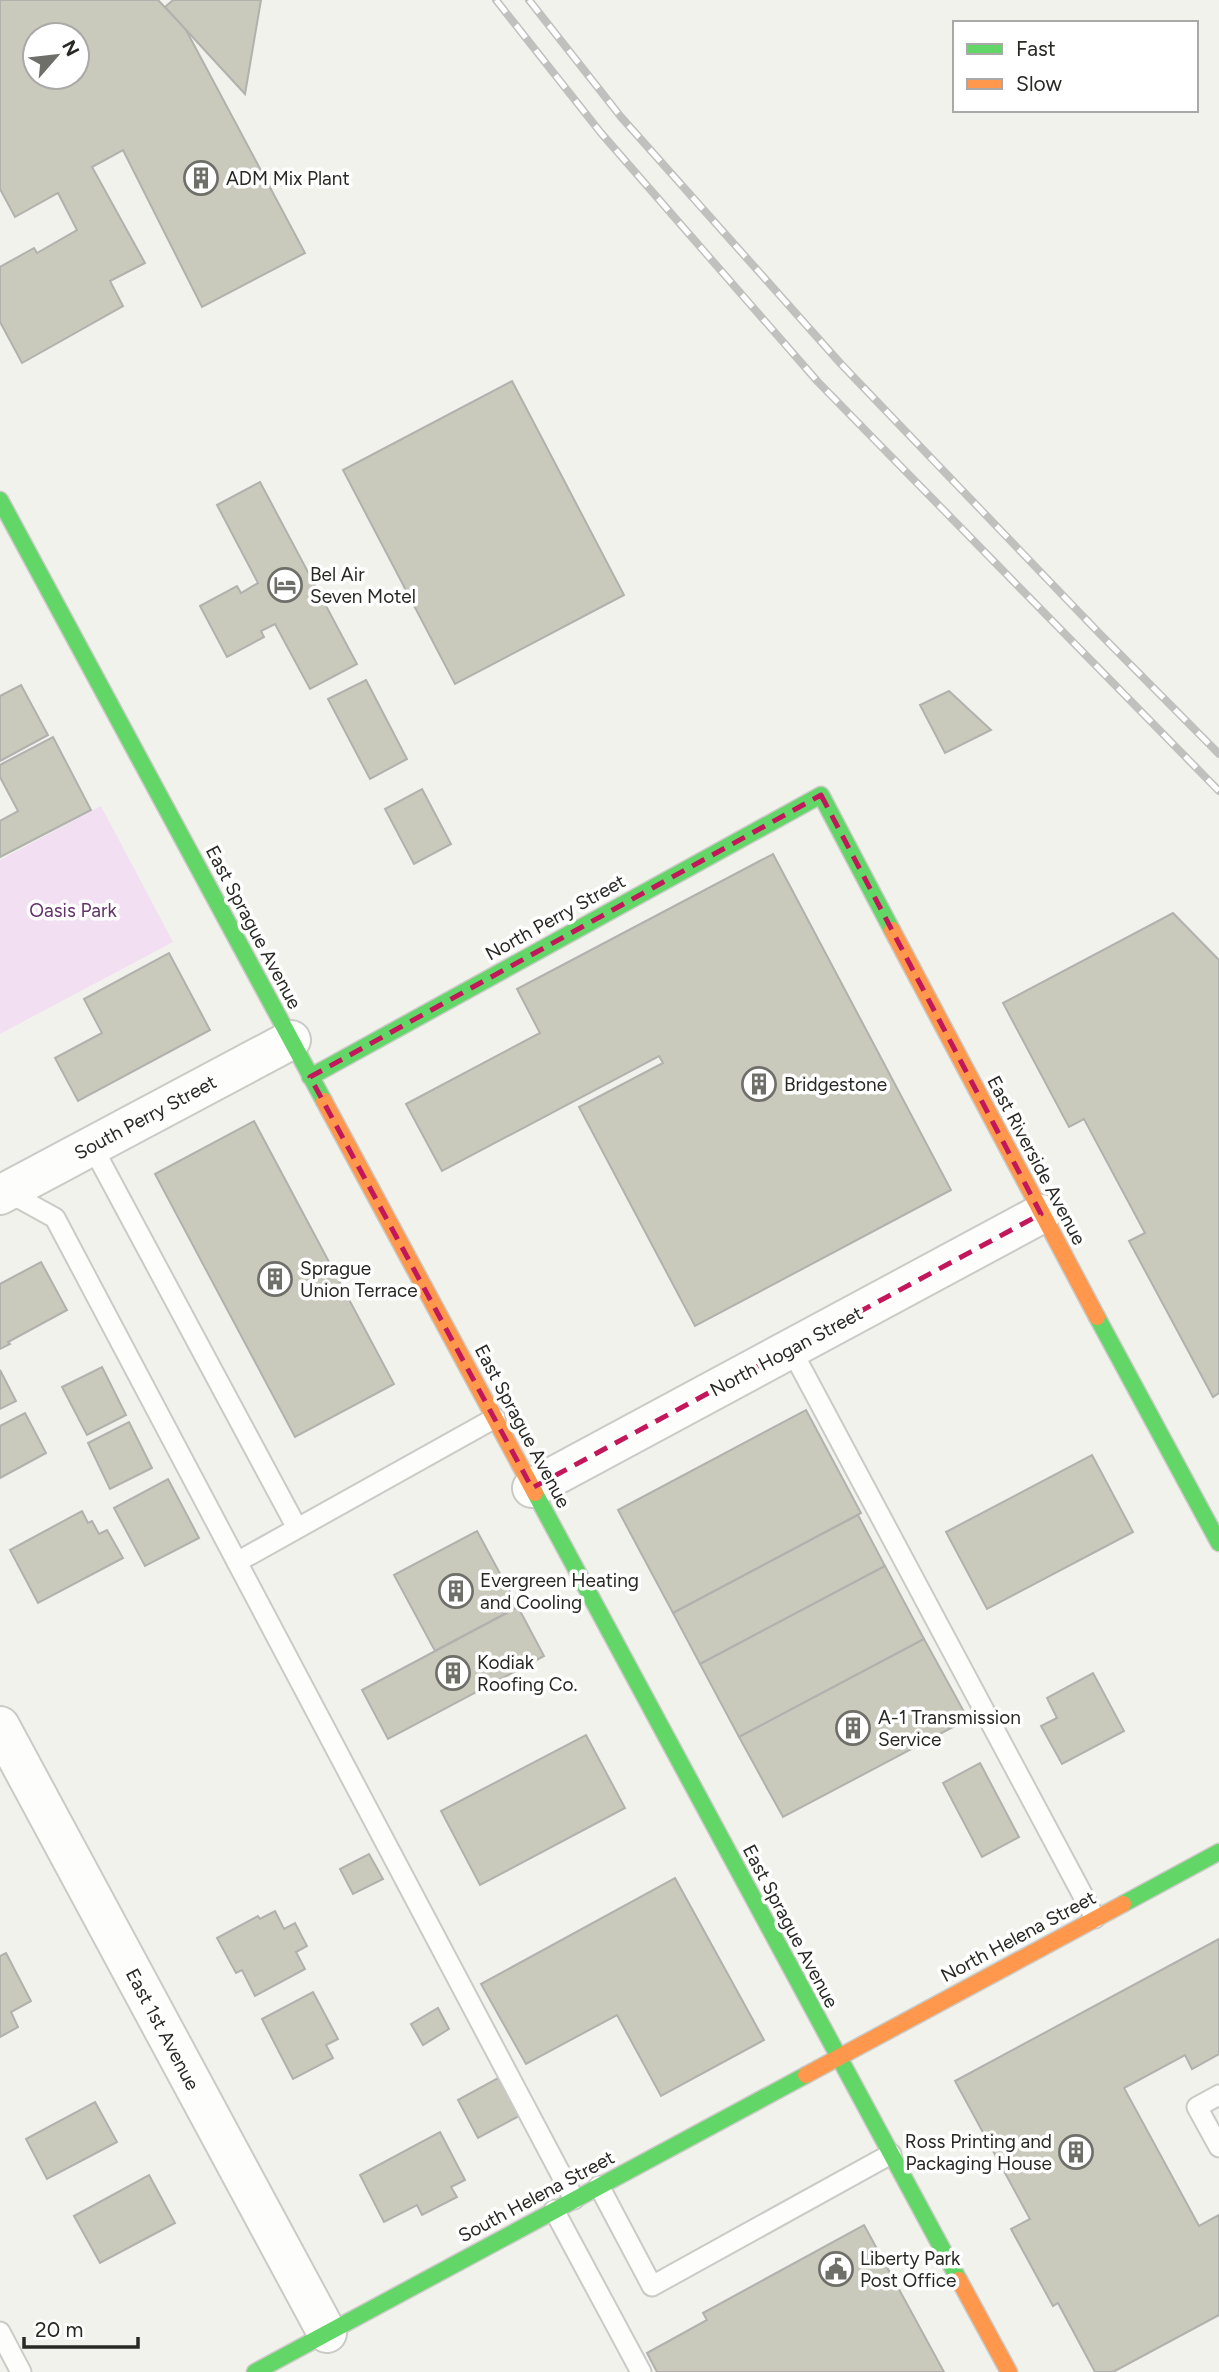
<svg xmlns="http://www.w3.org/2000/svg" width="1219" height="2372" font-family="Figtree,sans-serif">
<rect width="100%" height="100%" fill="#f2f2ed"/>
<path fill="#f2e0f2" d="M101 806 173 942 0 1034V860Z"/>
<g fill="#c9c9bc" stroke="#b1b1ad" stroke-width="2" fill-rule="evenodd">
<path d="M0 0H158L185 28 305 253 202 307 123 150 92 167 145 263 110 281 123 306 22 363 0 322V267L34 248 37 253 77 230 58 193 15 217 0 189ZM35 35H77V77H35Z"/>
<path d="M173 0H261L245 94 165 7Z"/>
<path d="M512 381 624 595 455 684 343 470Z"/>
<path d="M260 482 357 664 310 689 275 624 261 631 264 637 227 657 200 606 237 586 241 593 258 583 217 505Z"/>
<path d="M366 680 407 759 370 779 328 699Z"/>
<path d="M21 685 48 735 0 761V696Z"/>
<path d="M949 691 991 730 945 753 920 705Z"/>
<path d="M53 737 91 810 0 857V821L18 811 0 777V765Z"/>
<path d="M422 789 451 844 414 864 385 809Z"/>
<path d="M773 854 951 1190 695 1326 579 1107 663 1063 659 1056 442 1171 406 1104 540 1033 517 989Z"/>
<path d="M1173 913 1219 960V1393L1213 1397 1129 1241 1145 1233 1084 1119 1069 1127 1003 1003Z"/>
<path d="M169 953 210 1030 78 1101 55 1058 102 1033 84 999Z"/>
<path d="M254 1121 394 1384 295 1437 155 1174Z"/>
<path d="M41 1262 67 1310 8 1342 10 1344 0 1349V1284Z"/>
<path d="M102 1367 126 1415 87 1435 62 1387Z"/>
<path d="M0 1370 16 1401 0 1409Z"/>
<path d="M806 1410 861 1513 673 1613 618 1510Z"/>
<path d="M25 1413 46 1453 0 1478V1426Z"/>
<path d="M129 1422 152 1468 110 1489 88 1443Z"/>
<path d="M1092 1455 1133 1532 987 1609 946 1532Z"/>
<path d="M168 1479 199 1538 145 1566 114 1508Z"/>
<path d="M82 1511 88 1523 92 1521 99 1534 107 1530 123 1558 38 1603 10 1550Z"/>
<path d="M858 1515 885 1566 700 1664 673 1613Z"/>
<path d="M477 1531 518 1607 435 1651 394 1575Z"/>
<path d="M885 1566 924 1639 739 1737 700 1664Z"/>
<path d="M518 1607 544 1656 388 1739 362 1690Z"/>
<path d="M924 1639 968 1719 783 1817 739 1737Z"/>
<path d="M1093 1673 1124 1731 1062 1764 1041 1726 1057 1718 1047 1698Z"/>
<path d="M586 1735 625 1808 480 1885 441 1811Z"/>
<path d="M980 1763 1019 1837 982 1857 943 1783Z"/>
<path d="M369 1854 383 1879 353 1894 340 1869Z"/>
<path d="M675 1878 764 2040 661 2096 617 2015 526 2064 481 1984Z"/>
<path d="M275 1911 284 1929 295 1923 307 1946 296 1952 305 1969 255 1996 242 1970 236 1973 217 1938 258 1916 260 1919Z"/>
<path d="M1219 1939V2054L1192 2069 1185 2055 1124 2088 1199 2226 1219 2215V2315L1113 2372H1095L1058 2303 1053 2306 1011 2229 1030 2219 955 2081Z"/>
<path d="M6 1953 31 2001 11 2012 18 2027 0 2037V1956Z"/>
<path d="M313 1992 338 2039 326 2045 333 2058 293 2079 262 2019Z"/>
<path d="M438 2008 449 2029 423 2045 411 2024Z"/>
<path d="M498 2078 519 2116 478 2138 458 2100Z"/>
<path d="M95 2102 117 2142 47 2179 26 2139Z"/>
<path d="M440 2132 465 2180 451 2187 457 2197 422 2215 417 2205 384 2222 360 2175Z"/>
<path d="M149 2175 175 2223 100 2263 74 2216Z"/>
<path d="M864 2225 944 2372H657L647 2353 707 2320 703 2313Z"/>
</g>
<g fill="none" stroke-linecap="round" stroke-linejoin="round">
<g stroke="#cacac6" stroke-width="23">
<g id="lane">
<path d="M92 1146 297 1528"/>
<path d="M6 1191 55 1218 574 2199"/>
<path d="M791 1349 1095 1918"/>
<path d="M237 1562 495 1418"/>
<path d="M1219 2095 1197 2107 1219 2147"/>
<path d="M599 2186 652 2286 891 2154"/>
<path d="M554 2210 641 2372"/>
<path d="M0 2332 21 2372"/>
</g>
</g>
<g stroke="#cacac6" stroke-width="42">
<g id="street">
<path d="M0 1195 291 1040"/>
<path d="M532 1488 1041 1214"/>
<path d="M0 1726 327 2333"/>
</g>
</g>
<g stroke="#cacac6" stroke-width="19">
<g id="fast">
<path d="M0 500 324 1101"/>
<path d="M310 1077 821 795 892 930"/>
<path d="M1097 1317 1219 1543"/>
<path d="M535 1493 959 2280"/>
<path d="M1123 1904 1219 1852"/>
<path d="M255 2372 806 2075"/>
</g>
</g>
<g stroke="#cacac6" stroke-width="19">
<g id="slow">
<path d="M892 930 1097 1317"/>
<path d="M324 1101 535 1493"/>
<path d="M806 2075 1123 1904"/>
<path d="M959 2280 1009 2372"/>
</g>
</g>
<use href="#lane" stroke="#fdfdfc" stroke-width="19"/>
<use href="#street" stroke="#fdfdfc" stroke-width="38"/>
<use href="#fast" stroke="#63d668" stroke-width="16"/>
<use href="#slow" stroke="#ff974d" stroke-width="16"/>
<g stroke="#c0c0bf" stroke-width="8">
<g id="rail">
<path d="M496 0 601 133 818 382 1219 791"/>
<path d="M529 0 621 117 841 364 1099 633 1219 754"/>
</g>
</g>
<use href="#rail" stroke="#fff" stroke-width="5" stroke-dasharray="16" stroke-linecap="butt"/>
</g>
<path fill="none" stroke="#c2185b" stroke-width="5" stroke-dasharray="14 9" stroke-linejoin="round" d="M821 795 1041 1214 532 1488 310 1077Z"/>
<defs>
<g id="building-ring" transform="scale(1.75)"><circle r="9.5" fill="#fff" stroke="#6f6f6a" stroke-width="1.5"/><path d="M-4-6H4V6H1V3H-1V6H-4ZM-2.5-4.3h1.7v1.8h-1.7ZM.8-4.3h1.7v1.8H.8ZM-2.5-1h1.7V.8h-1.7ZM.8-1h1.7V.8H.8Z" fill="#6f6f6a"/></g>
<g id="hotel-ring" transform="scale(1.75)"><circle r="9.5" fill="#fff" stroke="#6f6f6a" stroke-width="1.5"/><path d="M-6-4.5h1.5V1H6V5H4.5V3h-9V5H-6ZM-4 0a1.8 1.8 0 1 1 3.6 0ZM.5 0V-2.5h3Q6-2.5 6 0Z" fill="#6f6f6a"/></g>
<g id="civic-ring" transform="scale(1.75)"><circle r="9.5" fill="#fff" stroke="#6f6f6a" stroke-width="1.5"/><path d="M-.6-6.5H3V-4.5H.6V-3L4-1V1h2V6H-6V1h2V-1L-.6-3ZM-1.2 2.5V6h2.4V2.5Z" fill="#6f6f6a"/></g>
</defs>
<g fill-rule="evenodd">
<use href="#building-ring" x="201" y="178"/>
<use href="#hotel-ring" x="285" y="585"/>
<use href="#building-ring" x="759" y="1084"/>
<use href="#building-ring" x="275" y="1279"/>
<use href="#building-ring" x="456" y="1591"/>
<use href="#building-ring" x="453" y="1673"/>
<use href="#building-ring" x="853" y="1728"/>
<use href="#building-ring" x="1076" y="2152"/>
<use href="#civic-ring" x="836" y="2269"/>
</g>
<g text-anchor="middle" stroke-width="7" stroke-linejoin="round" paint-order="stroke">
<g font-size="19" fill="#282824" stroke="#fff" text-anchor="start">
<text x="226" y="185">ADM Mix Plant</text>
<text x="310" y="581">Bel Air<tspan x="310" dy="22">Seven Motel</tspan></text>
<text x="784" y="1091">Bridgestone</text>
<text x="300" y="1275">Sprague<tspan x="300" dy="22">Union Terrace</tspan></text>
<text x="480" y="1587">Evergreen Heating<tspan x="480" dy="22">and Cooling</tspan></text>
<text x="477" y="1669">Kodiak<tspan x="477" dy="22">Roofing Co.</tspan></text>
<text x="878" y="1724">A-1 Transmission<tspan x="878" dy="22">Service</tspan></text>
<text x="1052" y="2148" text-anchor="end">Ross Printing and<tspan x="1052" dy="22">Packaging House</tspan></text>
<text x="860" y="2265">Liberty Park<tspan x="860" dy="22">Post Office</tspan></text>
</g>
<g font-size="19" fill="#623269" stroke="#fff">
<text x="73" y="917">Oasis Park</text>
</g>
<g font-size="19" fill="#282824" stroke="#fff">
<text transform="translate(555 917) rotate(-29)" y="7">North Perry Street</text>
<text transform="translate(254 927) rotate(62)" y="7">East Sprague Avenue</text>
<text transform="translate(145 1117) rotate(-28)" y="7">South Perry Street</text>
<text transform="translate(1037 1160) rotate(62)" y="7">East Riverside Avenue</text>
<text transform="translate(786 1351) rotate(-28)" y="7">North Hogan Street</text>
<text transform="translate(523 1426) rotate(62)" y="7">East Sprague Avenue</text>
<text transform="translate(791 1926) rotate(62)" y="7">East Sprague Avenue</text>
<text transform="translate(1018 1936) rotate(-28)" y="7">North Helena Street</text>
<text transform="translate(163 2029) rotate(62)" y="7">East 1st Avenue</text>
<text transform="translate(536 2196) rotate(-28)" y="7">South Helena Street</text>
</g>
</g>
<rect x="953" y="21" width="245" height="91" fill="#ffffff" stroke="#a9a9a7" stroke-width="2"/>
<rect x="967" y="44" width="35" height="10" fill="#63d668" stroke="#a9a9a7" stroke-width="2"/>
<text x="1016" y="56" font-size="21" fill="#282824">Fast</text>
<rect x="967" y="79" width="35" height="10" fill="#ff974d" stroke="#a9a9a7" stroke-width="2"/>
<text x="1016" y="91" font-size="21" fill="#282824">Slow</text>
<g transform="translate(56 56) rotate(62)"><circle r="33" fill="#ffffff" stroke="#a9a9a7" stroke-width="2"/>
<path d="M0-5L12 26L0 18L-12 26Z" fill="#6f6f6a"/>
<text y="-10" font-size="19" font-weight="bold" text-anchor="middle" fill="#282824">N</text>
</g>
<path d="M24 2337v10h114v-10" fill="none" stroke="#282824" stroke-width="3.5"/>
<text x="35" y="2337" font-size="21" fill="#282824" stroke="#ffffff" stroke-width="5" paint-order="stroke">20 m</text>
</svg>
